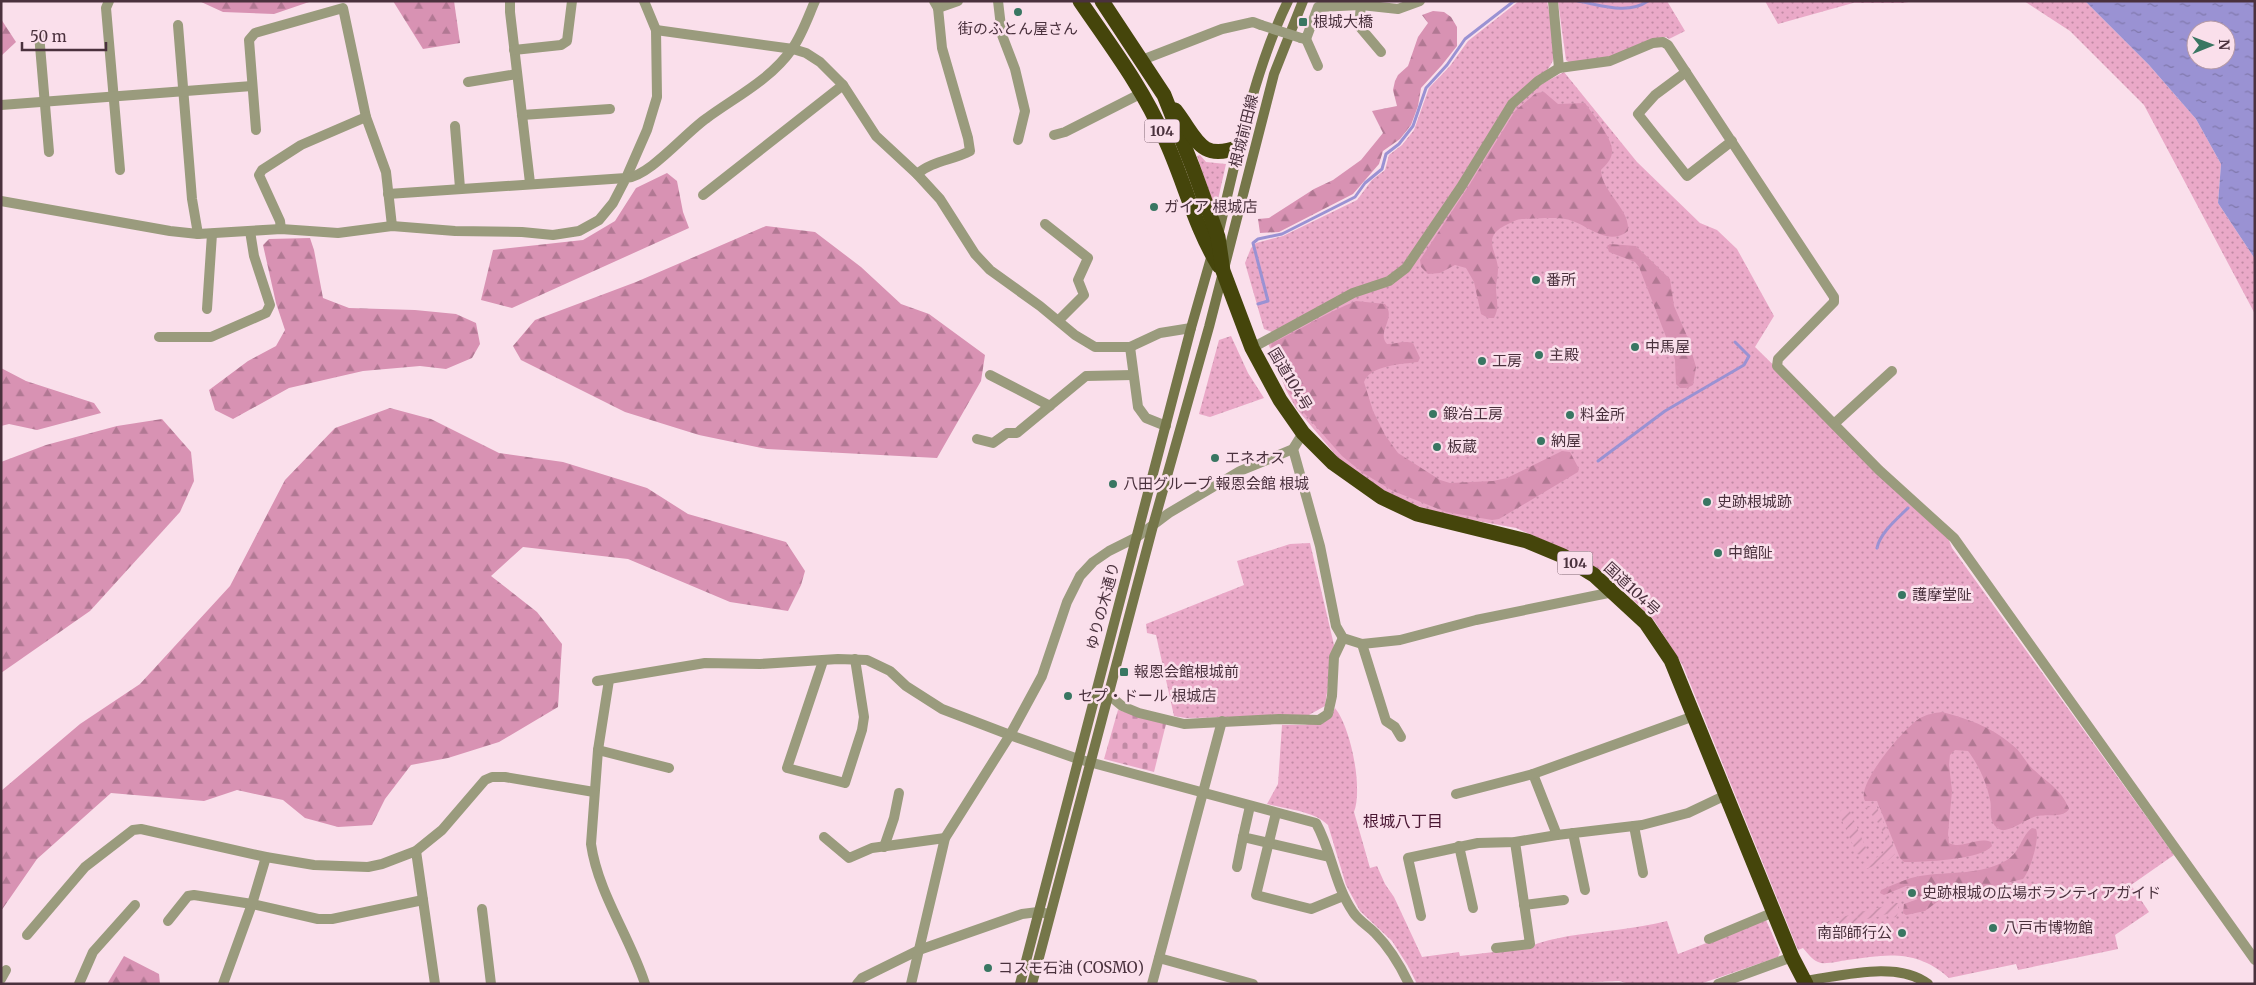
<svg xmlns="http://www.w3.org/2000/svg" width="2256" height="985" font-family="Merriweather,'Noto Sans JP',serif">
<defs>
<pattern id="grass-dots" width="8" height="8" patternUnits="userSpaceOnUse" patternTransform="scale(1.25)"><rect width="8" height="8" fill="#eaa9c8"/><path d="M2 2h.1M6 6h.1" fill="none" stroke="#c08aa4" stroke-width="1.8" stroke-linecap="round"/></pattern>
<pattern id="forest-firs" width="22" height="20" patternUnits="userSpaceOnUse" patternTransform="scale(1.25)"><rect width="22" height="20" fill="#d892b3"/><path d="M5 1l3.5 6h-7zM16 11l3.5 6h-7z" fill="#b17893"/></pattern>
<pattern id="cemetery-stones" width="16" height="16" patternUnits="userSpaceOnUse" patternTransform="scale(1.25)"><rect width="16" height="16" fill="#eaa9c8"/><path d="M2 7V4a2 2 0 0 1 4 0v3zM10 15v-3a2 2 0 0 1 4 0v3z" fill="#c08aa4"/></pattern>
<pattern id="garden-furrows" width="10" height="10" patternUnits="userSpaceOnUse" patternTransform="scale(1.25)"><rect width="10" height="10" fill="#eaa9c8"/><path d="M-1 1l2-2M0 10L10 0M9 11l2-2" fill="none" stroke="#c08aa4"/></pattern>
<pattern id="water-ripples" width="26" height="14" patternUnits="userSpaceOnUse" patternTransform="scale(1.25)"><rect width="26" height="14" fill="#9a92d3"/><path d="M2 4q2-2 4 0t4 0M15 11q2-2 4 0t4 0" fill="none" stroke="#8078ac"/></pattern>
</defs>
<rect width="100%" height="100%" fill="#fadfeb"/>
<g fill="url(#grass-dots)">
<path d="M1519 1H1547C1550 17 1560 53 1550 66 1542 78 1529 86 1518 94L1410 257 1392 275 1272 332 1264 329 1245 263 1251 248 1256 243 1283 236 1357 200 1372 180 1385 170 1389 155 1402 145 1414 130 1429 88 1450 66 1468 41Z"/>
<path d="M1558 1H1667L1685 31 1669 39 1666 37 1653 39 1608 58 1570 63 1566 60Z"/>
<path d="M1765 1H1914L1903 3H1853L1778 24Z"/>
<path d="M2024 1H2085L2149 65 2196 119 2221 164 2218 203 2255 259V314L2144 105 2070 31Z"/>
<path d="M1564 72 1637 162 1700 223 1717 230 1737 249 1774 316 1755 347 1947 535 1952 548 2174 855 2131 885 2149 912 2115 935 2118 949 2018 970 2016 964 1949 978C1917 949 1887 954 1847 960 1840 961 1828 964 1821 963 1813 961 1808 954 1803 948L1798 950 1683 666 1654 620 1610 578 1589 563 1550 543 1516 528 1445 515 1415 505 1391 495 1361 475 1339 459 1296 408 1286 390 1268 343 1354 296 1394 280 1515 106 1536 87Z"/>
<path d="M1200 155 1206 162 1226 164 1217 204 1213 203 1197 156Z"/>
<path d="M1231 336 1248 373 1264 398 1210 417 1199 414 1219 340Z"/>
<path d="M1310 543 1334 645 1325 706 1307 716 1186 718 1174 716 1156 635 1147 633 1146 624 1244 585 1237 561 1290 544Z"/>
<path d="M1335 708C1351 728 1363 788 1354 812L1370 868 1377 866 1385 884 1394 897 1422 957 1459 952 1460 956 1528 948C1540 941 1555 939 1569 936 1601 931 1635 929 1667 921L1678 954 1766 920 1780 952 1778 957 1700 984H1630L1619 981 1551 984H1417L1408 966 1392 941 1360 911 1346 885 1328 825C1314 811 1286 809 1267 804L1278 784 1282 725H1305L1330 718Z"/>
</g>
<g fill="url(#forest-firs)">
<path d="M199 1H312L274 14 223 12Z"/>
<path d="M393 1H454L460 43 423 49Z"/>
<path d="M1433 11 1444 12 1451 17 1457 27V46L1442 65 1421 88 1418 106 1411 125 1400 139 1383 151 1379 164 1353 194 1279 232 1260 233 1258 219 1269 218 1314 189 1333 180 1361 160 1383 133 1372 111 1397 106 1393 90 1395 81 1398 75 1408 66 1418 37 1428 23 1422 15Z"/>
<path d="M1 19 16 42 1 56Z"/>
<path d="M1544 92 1558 104 1585 103C1593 115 1614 139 1612 153 1611 160 1606 165 1601 170 1602 193 1630 208 1628 231 1606 248 1586 222 1565 219 1556 217 1532 219 1522 219 1517 219 1513 222 1508 224 1480 237 1497 250 1498 269 1498 276 1496 282 1496 288 1496 300 1500 307 1494 318H1488L1481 314 1474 282 1466 268 1455 265 1440 273 1428 274 1421 267 1420 260 1470 184 1515 111 1536 93Z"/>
<path d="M667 173 677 181 683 212 689 228 512 308 481 300 493 250 583 240 615 221 636 188Z"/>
<path d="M766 226 815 232 861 267 901 304 929 314 985 355 981 381 937 458 767 449 699 435 625 412 521 360 513 346 535 320 636 282Z"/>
<path d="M310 238 314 250 323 298 349 308 415 310 456 314 476 323 480 344 472 358 446 369 420 366 363 371 289 388 233 419 215 410 209 390 248 361 276 346 285 330 276 303 263 245 269 239Z"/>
<path d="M1610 244 1636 246 1670 279 1674 306 1687 336 1696 367 1693 385 1687 388H1680L1676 384 1675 360 1639 267 1635 262 1609 252 1607 246Z"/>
<path d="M1356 301 1385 304C1397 318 1376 332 1387 344 1397 344 1403 340 1413 343L1420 358 1418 362C1403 364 1370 365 1364 382L1373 411 1385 435 1398 453 1440 480 1450 483 1493 481 1507 478 1562 451 1570 452 1579 469 1578 472 1499 519 1492 520 1446 512 1393 491 1363 473 1342 456 1304 413 1287 389 1271 346 1272 343C1300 330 1327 312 1356 301Z"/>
<path d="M1 368 26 381 94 403 101 413 37 430 9 424 1 426Z"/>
<path d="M390 408 431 419 499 453 563 462 647 488 688 514 786 542 805 571 801 585 788 611 730 602 628 559 523 547 491 576 537 612 562 644 558 707 499 742 448 758 411 765 385 799 372 825 338 827 305 818 283 800 237 790 204 801 111 793 37 859 1 911V791L80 724 140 684 230 586 285 480 335 428Z"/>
<path d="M162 419 191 452 194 481 180 512 90 611 1 673V462L46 445 117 426Z"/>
<path d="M1942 712C1972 720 1994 728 2017 749 2023 756 2027 764 2034 770 2048 783 2062 790 2069 809 2064 818 2047 814 2037 816 2026 819 2016 828 2005 830 2000 831 1995 827 1993 823 1989 816 1992 807 1990 800 1987 783 1978 764 1968 751L1955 750 1950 755 1949 765 1952 791 1948 834 1949 843C1962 850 1977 836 1991 842L1992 846C1981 860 1922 862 1904 862L1900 858 1877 801H1865C1855 785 1905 727 1920 718 1928 714 1934 713 1942 712Z"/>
<path d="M2032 828 2036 829C2040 839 2030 871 2023 879L1955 895 1941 899 1925 911 1906 915 1903 913 1904 904 1918 899 1916 886H1906L1884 895 1880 893 1881 890C1893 885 1907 878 1920 876 1949 871 1980 876 2007 860 2021 851 2021 836 2032 828Z"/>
<path d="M124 956 159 974 160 984H107Z"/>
</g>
<path fill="url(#cemetery-stones)" d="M1118 710 1166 724 1154 772 1104 759Z"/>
<g fill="url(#garden-furrows)">
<path d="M1876 805 1895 850V854L1889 860 1866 869 1863 863C1869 860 1881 858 1884 851 1892 838 1873 813 1863 807Z"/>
<path d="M1849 809 1866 848V853L1862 855 1857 854 1839 814 1841 810Z"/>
<path d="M1895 903H1898V913L1896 917 1889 918 1887 914C1863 921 1839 923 1816 932L1813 930C1820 919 1879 909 1895 903Z"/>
</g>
<path fill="url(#water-ripples)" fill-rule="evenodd" d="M2085 1H2255V259L2218 203 2221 164 2196 119 2149 65ZM2196 30H2226V60H2196Z"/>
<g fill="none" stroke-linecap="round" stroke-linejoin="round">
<g stroke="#9a92d3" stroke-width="3">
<path d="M1578 1C1601 5 1628 15 1648 1"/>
<path d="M1258 304 1268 301 1253 243 1258 239 1282 234 1355 197 1365 183 1382 169 1386 154 1399 144 1413 126 1426 88 1447 65 1465 39 1514 1"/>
<path d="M1598 461 1665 411 1744 365 1749 356 1735 342"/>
<path d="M1877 548C1880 533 1897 519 1908 508"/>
</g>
<g stroke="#9a9b7d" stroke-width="10">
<path d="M109 1 106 8 120 170"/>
<path d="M510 1V12L530 183"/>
<path d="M998 1 1002 35 1015 69 1025 111 1018 140"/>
<path d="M1553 1 1559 68"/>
<path d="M1361 5 1359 26 1381 52"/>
<path d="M938 8 958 1"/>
<path d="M178 25 192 199 198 234"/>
<path d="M656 30 793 49 806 53 820 62 843 85 876 136 917 174 940 199 975 254 990 270 1040 306 1075 335 1095 347H1130L1160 333 1191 328"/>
<path d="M39 34 49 152"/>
<path d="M1301 38 1306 39 1318 7 1361 5 1398 9 1420 1"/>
<path d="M1306 39 1318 66"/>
<path d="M514 50 561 45 567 41 572 1"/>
<path d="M1142 60 1222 29 1253 22 1261 25"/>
<path d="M1686 72 1655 95 1638 114 1687 176 1732 141"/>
<path d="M468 82 517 74"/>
<path d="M1 105 252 86"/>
<path d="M522 115 610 109"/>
<path d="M455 126 460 188"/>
<path d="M256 130 249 40 255 33 343 8 366 117 386 172 392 226"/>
<path d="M1054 135 1065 132 1142 93"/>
<path d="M917 174C932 161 953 160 970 151L968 138 942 48 938 8 934 1"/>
<path d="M388 194 626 178 647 130 657 97 656 30 644 1"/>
<path d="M703 195 843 85"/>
<path d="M1 201 170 231 198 234 281 229 338 233 392 226 455 231 522 232 553 235 579 231 599 220 613 203 626 178C649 177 686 132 707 118 737 96 770 80 792 49 802 35 808 17 815 1"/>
<path d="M1045 224 1088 258 1078 280 1084 295 1059 320"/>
<path d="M281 229 280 221 259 175 262 170 301 145 366 117"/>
<path d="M207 309 212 234"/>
<path d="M159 337H211L266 313 270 305 254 256 250 231"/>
<path d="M1130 347 1138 407 1146 418 1166 426"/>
<path d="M1252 348 1353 293 1389 281 1406 268 1461 187 1512 104 1538 81 1559 68 1610 61 1653 43 1663 42 1668 45 1834 297V302L1778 359 1777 366 1879 470 1954 538 2255 960"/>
<path d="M990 375 1050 406"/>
<path d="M1835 423 1892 371"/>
<path d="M977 439 993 443 1007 433H1017L1086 376 1133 375"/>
<path d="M1293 449 1320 546 1336 626 1343 638 1362 644 1400 640 1476 620 1613 592"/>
<path d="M1362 644 1386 721 1395 727 1401 737"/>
<path d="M823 661 787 768 845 783 862 730 864 717 855 659"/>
<path d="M609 680 598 750 591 844C598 893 630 937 645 984"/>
<path d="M597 681 705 663 760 664 838 659 867 660 890 671 906 686 942 709 1010 735 1078 759 1316 823C1332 852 1334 884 1353 912 1358 920 1368 926 1375 933 1390 948 1400 965 1409 984"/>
<path d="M1109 695 1122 706 1139 713 1184 724 1279 719 1319 720 1328 714 1332 696 1334 657 1343 638"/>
<path d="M598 750 669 768"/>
<path d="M1533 774 1557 835"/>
<path d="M1456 794 1533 774 1694 716"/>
<path d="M1250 806 1243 837 1329 857"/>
<path d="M1276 813 1256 895 1311 909 1343 896"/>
<path d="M1634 826 1643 873"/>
<path d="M1573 833 1585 890"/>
<path d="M824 837 849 858 872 848 945 838"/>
<path d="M1459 846 1473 908"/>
<path d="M884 847 894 818 899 793"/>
<path d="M416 851 435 984"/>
<path d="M1237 867 1243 837"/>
<path d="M1524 905 1564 900"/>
<path d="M482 909 491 984"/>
<path d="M1421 916 1408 858 1478 843 1515 842 1557 835 1642 825 1688 813 1726 795"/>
<path d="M168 921 188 896 194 895 252 904 318 919H332L423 900"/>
<path d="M27 935 85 867 133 830 141 829 266 857 314 865 368 867 382 864 416 851 442 830 485 780 492 777H505L594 792"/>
<path d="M1709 939 1774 912"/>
<path d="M1496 948 1530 944 1515 842"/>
<path d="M1159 958 1253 984"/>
<path d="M1 979 6 970"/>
<path d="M79 984 93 952 135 905"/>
<path d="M223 984 252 904 266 857"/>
<path d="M857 984 862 978 919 950 1022 914 1038 912 1050 914"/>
<path d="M911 984 945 838 1010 735 1042 676 1067 602 1080 576 1093 562 1109 551 1137 537 1169 513 1240 471 1293 449 1303 433"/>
<path d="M1152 984 1222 721"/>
<path d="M1718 984 1792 957"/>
</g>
<g stroke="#757649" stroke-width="10">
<path d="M1218 235C1236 160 1254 70 1288 1"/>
<path d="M1805 981C1841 976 1898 960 1928 984"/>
<path d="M1020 984 1191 328 1213 251"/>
<path d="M1032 984 1154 522 1209 327 1274 74 1303 1"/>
</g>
<g stroke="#45450b" stroke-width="15">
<path d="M1080 1C1110 45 1143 88 1164 137 1184 179 1194 226 1219 266"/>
<path d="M1102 1 1164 95 1193 168 1218 237 1223 271 1252 348 1280 400 1303 433 1333 463 1381 497 1417 514 1527 541 1563 556 1594 575 1646 623 1671 660 1792 957 1806 984"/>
<path d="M1175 110C1197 138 1199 162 1239 147"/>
</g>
<path stroke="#9a9b7d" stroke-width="10" d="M1261 25 1301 38"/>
</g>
<g fill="#397662" stroke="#fadfeb" stroke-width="2">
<circle cx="1018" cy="12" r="5"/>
<rect x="1298" y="17" width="10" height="10" rx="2.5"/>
<circle cx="1154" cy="207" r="5"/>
<circle cx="1536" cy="280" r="5"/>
<circle cx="1635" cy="347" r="5"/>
<circle cx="1539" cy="355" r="5"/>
<circle cx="1482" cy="361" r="5"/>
<circle cx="1433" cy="414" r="5"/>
<circle cx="1570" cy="415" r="5"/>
<circle cx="1541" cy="441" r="5"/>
<circle cx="1437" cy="447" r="5"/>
<circle cx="1215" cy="458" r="5"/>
<circle cx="1113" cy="484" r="5"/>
<circle cx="1707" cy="502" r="5"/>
<circle cx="1718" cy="553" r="5"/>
<circle cx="1902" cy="595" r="5"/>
<rect x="1119" y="667" width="10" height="10" rx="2.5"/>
<circle cx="1068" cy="696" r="5"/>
<circle cx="1912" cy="893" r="5"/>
<circle cx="1993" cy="928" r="5"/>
<circle cx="1902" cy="933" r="5"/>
<circle cx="988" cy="968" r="5"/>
</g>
<g text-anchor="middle" stroke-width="5" stroke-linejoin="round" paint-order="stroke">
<g fill="#fadfeb" stroke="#7f6571" stroke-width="1">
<rect x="1144.5" y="119.5" width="35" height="23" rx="4"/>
<rect x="1557.5" y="551.5" width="35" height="23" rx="4"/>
</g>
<g font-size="14" font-weight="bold" fill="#4a313d">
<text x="1162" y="136">104</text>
<text x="1575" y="568">104</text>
</g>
<g font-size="15" fill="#4a313d" stroke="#fadfeb" text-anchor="start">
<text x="1313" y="27">根城大橋</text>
<text x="1018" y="34" text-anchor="middle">街のふとん屋さん</text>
<text x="1164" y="212">ガイア 根城店</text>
<text x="1546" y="285">番所</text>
<text x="1645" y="352">中馬屋</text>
<text x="1549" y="360">主殿</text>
<text x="1492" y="366">工房</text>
<text x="1443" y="419">鍛冶工房</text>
<text x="1580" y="420">料金所</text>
<text x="1551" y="446">納屋</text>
<text x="1447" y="452">板蔵</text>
<text x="1225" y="463">エネオス</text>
<text x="1123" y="489">八田グループ 報恩会館 根城</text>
<text x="1717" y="507">史跡根城跡</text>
<text x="1728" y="558">中館阯</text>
<text x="1912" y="600">護摩堂阯</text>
<text x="1134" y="677">報恩会館根城前</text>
<text x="1078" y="701">セプ・ドール 根城店</text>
<text x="1922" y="898">史跡根城の広場ボランティアガイド</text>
<text x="2003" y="933">八戸市博物館</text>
<text x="1892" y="938" text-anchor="end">南部師行公</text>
<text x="998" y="973">コスモ石油 (COSMO)</text>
</g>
<g font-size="15" fill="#4a313d" stroke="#fadfeb">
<text transform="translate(1244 131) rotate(-76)" y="5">根城前田線</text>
<text transform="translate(1290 379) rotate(59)" y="5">国道104号</text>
<text transform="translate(1632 589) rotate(43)" y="5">国道104号</text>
<text transform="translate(1103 606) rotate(-75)" y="5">ゆりの木通り</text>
</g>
<g font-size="16" fill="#4a1733" stroke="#fadfeb">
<text x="1403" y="827">根城八丁目</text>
</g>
</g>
<rect width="2256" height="985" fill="none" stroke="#4a313d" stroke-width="5"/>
<g transform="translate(2211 45) rotate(89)"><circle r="24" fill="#fadfeb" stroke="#b499a5"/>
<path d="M0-4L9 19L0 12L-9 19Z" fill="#397662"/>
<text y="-8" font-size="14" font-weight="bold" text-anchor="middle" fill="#4a313d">N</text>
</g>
<path d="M22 42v8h84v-8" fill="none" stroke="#4a313d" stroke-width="2.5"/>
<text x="30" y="42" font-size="15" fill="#4a313d" stroke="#fadfeb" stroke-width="4" paint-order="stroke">50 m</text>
</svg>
